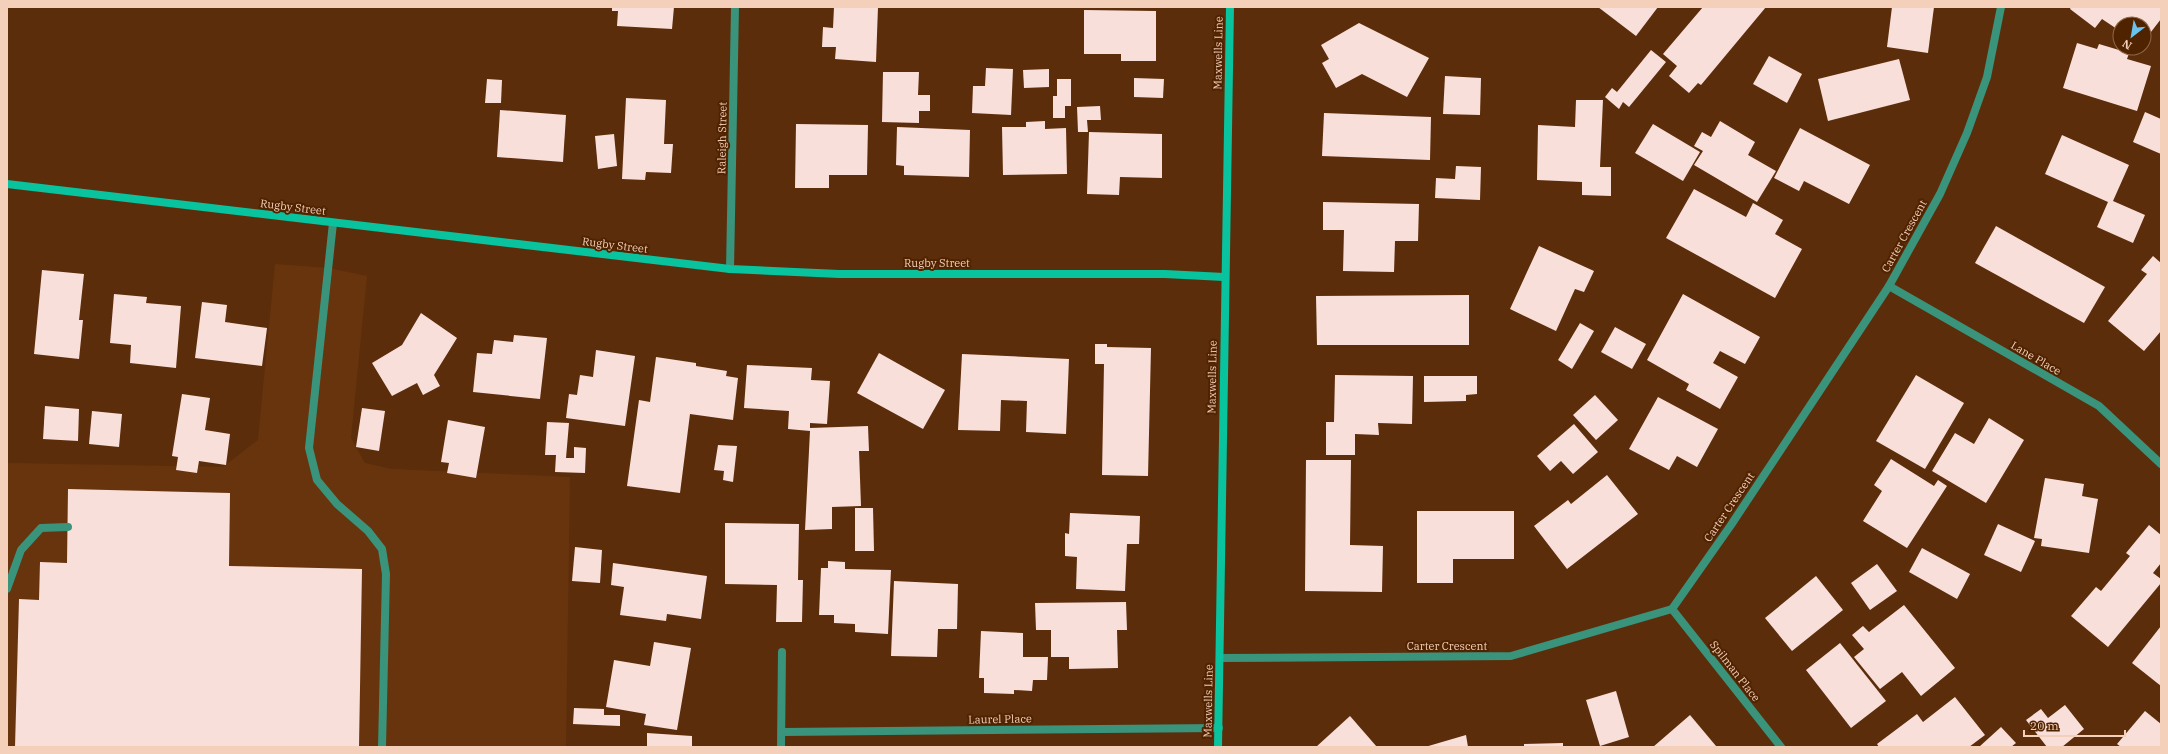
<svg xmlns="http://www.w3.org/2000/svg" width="2168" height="754" font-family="'IBM Plex Serif',serif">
<rect width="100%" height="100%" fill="#5c2d0b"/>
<path fill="#68340d" d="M275 264 329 268 367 276 351 438 365 463 392 469 570 477 566 747H7V463L223 467 258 440Z"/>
<g fill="#f9dfda">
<path d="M612 7H674L672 29 617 26 618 11H612Z"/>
<path d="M834 7H878L876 62 835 59 836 47H822L823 27 833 28Z"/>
<path d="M1598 7H1658L1636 36Z"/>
<path d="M1703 7H1766L1701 85 1698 83 1689 93 1669 76 1677 66 1663 54Z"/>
<path d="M1892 7H1934L1928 53 1887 47Z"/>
<path d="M2071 7H2160L2161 19 2144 41V24H2120V31L2102 19 2095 28 2070 9Z"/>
<path d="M1084 10 1156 11V61H1121V54H1084Z"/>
<path d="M1359 23 1429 58 1407 97 1362 74 1336 88 1322 63 1329 59 1321 45Z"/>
<path d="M2077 43 2097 49 2099 44 2129 53 2127 59 2151 66 2137 111 2063 88Z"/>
<path d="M1651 50 1666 62 1629 107 1623 102 1619 109 1605 97 1612 88 1617 92Z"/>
<path d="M1769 56 1802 74 1787 103 1753 84Z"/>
<path d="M1899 59 1910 100 1828 121 1818 79Z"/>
<path d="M986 68 1013 69 1011 115 972 113 973 86H985Z"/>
<path d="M1049 69V87L1024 88 1023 70Z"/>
<path d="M883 72H919L918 95H930V111H919V123L882 122Z"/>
<path d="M1445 76 1481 78 1480 115 1443 114Z"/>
<path d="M1134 78 1164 79 1163 98 1134 97Z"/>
<path d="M487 79 502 80 501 103H485Z"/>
<path d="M1057 79H1071V106H1065V118H1053V96H1057Z"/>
<path d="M626 98 666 100 664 144H673L671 173 646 172 645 180 622 179Z"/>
<path d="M1576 100H1603L1600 167H1611V196L1582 195V182L1537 180 1538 125 1575 127Z"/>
<path d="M1100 106 1101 120H1087L1088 132H1078L1077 107Z"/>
<path d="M500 110 566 115 563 162 497 157Z"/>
<path d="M2145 112 2161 119V154L2133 142Z"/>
<path d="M1324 113 1431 117 1430 160 1322 156Z"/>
<path d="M1045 121V129L1066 128 1067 174 1003 175 1002 127H1026V122Z"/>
<path d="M1720 121 1755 142 1748 155 1776 171 1757 202 1694 165 1703 151 1694 146 1702 132 1711 137Z"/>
<path d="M796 124 868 125 867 175H829V188H795Z"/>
<path d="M1653 124 1700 152 1683 181 1635 153Z"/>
<path d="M897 127 970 130 969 177 904 175V166L896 165Z"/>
<path d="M1800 128 1870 165 1849 204 1804 181 1799 191 1774 178Z"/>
<path d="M1089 132 1162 134V178L1120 177 1119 195 1087 194Z"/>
<path d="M614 134 617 166 598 169 595 136Z"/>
<path d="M2062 135 2129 165 2113 201 2145 215 2133 243 2097 227 2108 202 2045 174Z"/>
<path d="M1456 166 1481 167 1480 200 1435 198 1436 178 1455 179Z"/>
<path d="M1694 189 1746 217 1753 203 1783 220 1775 234 1802 249 1775 298 1666 238Z"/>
<path d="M1323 202 1419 204 1418 241H1395L1394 272 1343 271 1344 230H1323Z"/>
<path d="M1996 226 2105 287 2084 323 1975 263Z"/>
<path d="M1539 246 1594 271 1584 292 1575 289 1556 331 1510 309Z"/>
<path d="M2153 256 2161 263V331L2144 351 2108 321 2147 274 2141 270Z"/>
<path d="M42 270 84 274 79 320H83L79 359 34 354Z"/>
<path d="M114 294 147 297 146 303 181 306 176 368 130 363 131 345 110 343Z"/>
<path d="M1683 294 1760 337 1745 364 1720 351 1713 363 1738 377 1720 409 1686 390 1689 384 1647 360Z"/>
<path d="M1469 295V345H1317L1316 296Z"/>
<path d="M202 302 227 305 225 322 267 328 262 366 195 358Z"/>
<path d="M421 313 457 338 434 375 440 386 423 395 417 383 392 396 372 363 402 345Z"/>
<path d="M1580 323 1594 331 1572 369 1558 360Z"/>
<path d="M1615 327 1646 344 1632 369 1601 352Z"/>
<path d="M514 335 547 338 540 399 473 392 477 353 492 354 494 340 513 342Z"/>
<path d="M1095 344H1107V347L1151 348 1148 476 1102 475 1104 364H1095Z"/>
<path d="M596 350 635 356 625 426 566 418 569 394 577 395 580 375 593 377Z"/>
<path d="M879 353 945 390 923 429 857 393Z"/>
<path d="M962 354 1069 359 1066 434 1026 432 1027 401 1001 400 1000 431 958 430Z"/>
<path d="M656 357 696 363V366L727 371 726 376 738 378 733 420 690 414 680 493 627 486 639 400 650 402Z"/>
<path d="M747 365 812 368 811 380 830 381 827 424 810 423V428L868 426 869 451H859L861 506 832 507V529L805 530 810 431 788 429 789 411 744 408Z"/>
<path d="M1335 375 1413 376 1412 424 1378 423 1379 435 1355 434V455H1326V422H1334Z"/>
<path d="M1916 375 1964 403 1925 469 1876 441Z"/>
<path d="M1424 376H1477V394L1466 395V401L1424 402Z"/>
<path d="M182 394 210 398 205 430 230 434 226 465 199 461 197 473 176 470 178 457 172 456Z"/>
<path d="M1595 395 1618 420 1596 440 1573 415Z"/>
<path d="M1658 397 1718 429 1697 467 1677 456 1669 470 1629 449Z"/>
<path d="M45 406 79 409 78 441 43 439Z"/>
<path d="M362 408 385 411 379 451 356 447Z"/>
<path d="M92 411 122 414 119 447 89 444Z"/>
<path d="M1989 418 2024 440 1986 503 1932 471 1955 433 1974 444Z"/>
<path d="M448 420 485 427 476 478 447 473 449 463 441 462Z"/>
<path d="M547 422 569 423 566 458H574V447L586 448 585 473 555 472 556 455H545Z"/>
<path d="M1574 424 1598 452 1573 474 1561 461 1550 471 1537 456Z"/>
<path d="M718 445 737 446 733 482 723 480 724 471 714 470Z"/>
<path d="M1891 459 1934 486 1938 480 1947 486 1907 548 1863 521 1882 491 1874 485Z"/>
<path d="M1306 460H1351L1350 545 1383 546 1382 592 1305 591Z"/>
<path d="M1607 475 1638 514 1567 569 1534 526 1568 500 1571 504Z"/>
<path d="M2045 478 2084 484 2082 496 2098 499 2089 553 2041 546 2042 539 2034 538Z"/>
<path d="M68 489 230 493 229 566 362 569 359 747H15L19 599 39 600 40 562 67 563Z"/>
<path d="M855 508H873L874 551H855Z"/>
<path d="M1417 511H1514V559H1453V583H1417Z"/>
<path d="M1070 513 1140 516 1139 544H1127L1125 591 1076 589 1077 557 1065 556V533L1069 534Z"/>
<path d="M725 523 799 524 798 580H803L802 622H776L777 585 725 584Z"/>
<path d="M1998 524 2035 541 2021 572 1984 555Z"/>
<path d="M2149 525 2161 535V563L2153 573 2161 579V583L2108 647 2071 616 2096 587 2101 591 2130 556 2126 553Z"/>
<path d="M575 547 602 550 600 583 572 581Z"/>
<path d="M1922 548 1970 574 1957 599 1909 572Z"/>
<path d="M828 561 845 562V569L891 570 888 634 855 632V624L834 623V615H819L821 568H828Z"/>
<path d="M613 563 707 576 701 619 667 614 666 621 620 615 624 587 611 585Z"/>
<path d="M1877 564 1897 591 1870 610 1851 583Z"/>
<path d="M1816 576 1843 610 1792 651 1765 618Z"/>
<path d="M894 581 958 584 957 629H938L937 657 891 656Z"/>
<path d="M1126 602 1127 630H1117L1118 668 1069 669V657H1051V630H1036L1035 603Z"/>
<path d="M1904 605 1955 668 1921 696 1902 672 1880 689 1854 657 1864 649 1852 635 1863 626 1869 632Z"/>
<path d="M2161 626V686L2132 663Z"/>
<path d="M981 631 1023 633V657H1048L1047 680H1033L1032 691 1014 690V694L984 693V678H979Z"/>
<path d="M654 642 691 648 677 730 644 725 646 714 606 707 614 660 650 666Z"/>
<path d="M1840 643 1886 701 1851 728 1806 670Z"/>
<path d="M1616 691 1629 737 1600 746 1586 700Z"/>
<path d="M1955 697 1985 735 1969 747H1879L1877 744 1917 714 1923 722Z"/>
<path d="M2065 705 2084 729 2062 747H2047L2026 720 2041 709 2048 718Z"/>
<path d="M574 708 604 709V715H620V726L573 724Z"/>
<path d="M2145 711 2161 724V747H2121L2117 744Z"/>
<path d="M1690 715 1716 746 1653 747Z"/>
<path d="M1350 716 1377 747H1316Z"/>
<path d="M2001 727 2016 743 2011 747H1979Z"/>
<path d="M647 733 692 736V747H647Z"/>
<path d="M1466 735 1468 747H1425Z"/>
<path d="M1563 743V747H1524V744Z"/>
</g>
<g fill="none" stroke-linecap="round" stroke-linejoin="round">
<g stroke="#3a937b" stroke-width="8">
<path d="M333 223 309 448 317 480 337 504 368 531 382 549 386 574 382 747"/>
<path d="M7 589 21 550 41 528 68 527"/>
</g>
<g stroke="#3a937b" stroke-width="8">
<path d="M730 269 735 7"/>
<path d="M1889 286 2099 406 2161 464"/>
<path d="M1672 609 1781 747"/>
<path d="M1220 658 1511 656 1672 609 1731 525 1889 286 1940 194 1967 133 1987 77 2001 7"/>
<path d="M782 732 1219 728"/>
<path d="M781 747 782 652"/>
</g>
<g stroke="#09c39e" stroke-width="8">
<path d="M7 184 730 269 839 274H1165L1224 277"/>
<path d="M1218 747 1230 7"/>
</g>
</g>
<g text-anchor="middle" stroke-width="4" stroke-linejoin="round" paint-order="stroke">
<g font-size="11" fill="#f4cfba" stroke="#502300">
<text transform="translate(1218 53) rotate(-89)" y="4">Maxwells Line</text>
<text transform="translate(722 138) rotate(-89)" y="4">Raleigh Street</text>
<text transform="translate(293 207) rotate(7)" y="4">Rugby Street</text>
<text transform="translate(1904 236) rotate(-61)" y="4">Carter Crescent</text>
<text transform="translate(615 245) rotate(7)" y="4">Rugby Street</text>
<text x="937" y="267">Rugby Street</text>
<text transform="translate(2036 358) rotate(30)" y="4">Lane Place</text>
<text transform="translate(1212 377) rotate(-89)" y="4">Maxwells Line</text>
<text transform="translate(1729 507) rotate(-56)" y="4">Carter Crescent</text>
<text x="1447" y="650">Carter Crescent</text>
<text transform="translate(1735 671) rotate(52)" y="4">Spilman Place</text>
<text transform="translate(1208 701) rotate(-89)" y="4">Maxwells Line</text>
<text transform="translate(1000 719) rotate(-1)" y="4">Laurel Place</text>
</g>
</g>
<rect width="2168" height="754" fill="none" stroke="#f4cfba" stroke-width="16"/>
<g transform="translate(2132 36) rotate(211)"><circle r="19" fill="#502300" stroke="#92684a"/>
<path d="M0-3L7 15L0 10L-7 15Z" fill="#69c3f1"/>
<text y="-6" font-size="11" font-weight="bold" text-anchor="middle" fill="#f4cfba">N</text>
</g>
<path d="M2024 730v6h101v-6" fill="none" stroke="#f4cfba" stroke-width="2"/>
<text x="2030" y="730" font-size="12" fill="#f4cfba" stroke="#502300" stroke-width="3" paint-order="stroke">20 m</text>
</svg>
